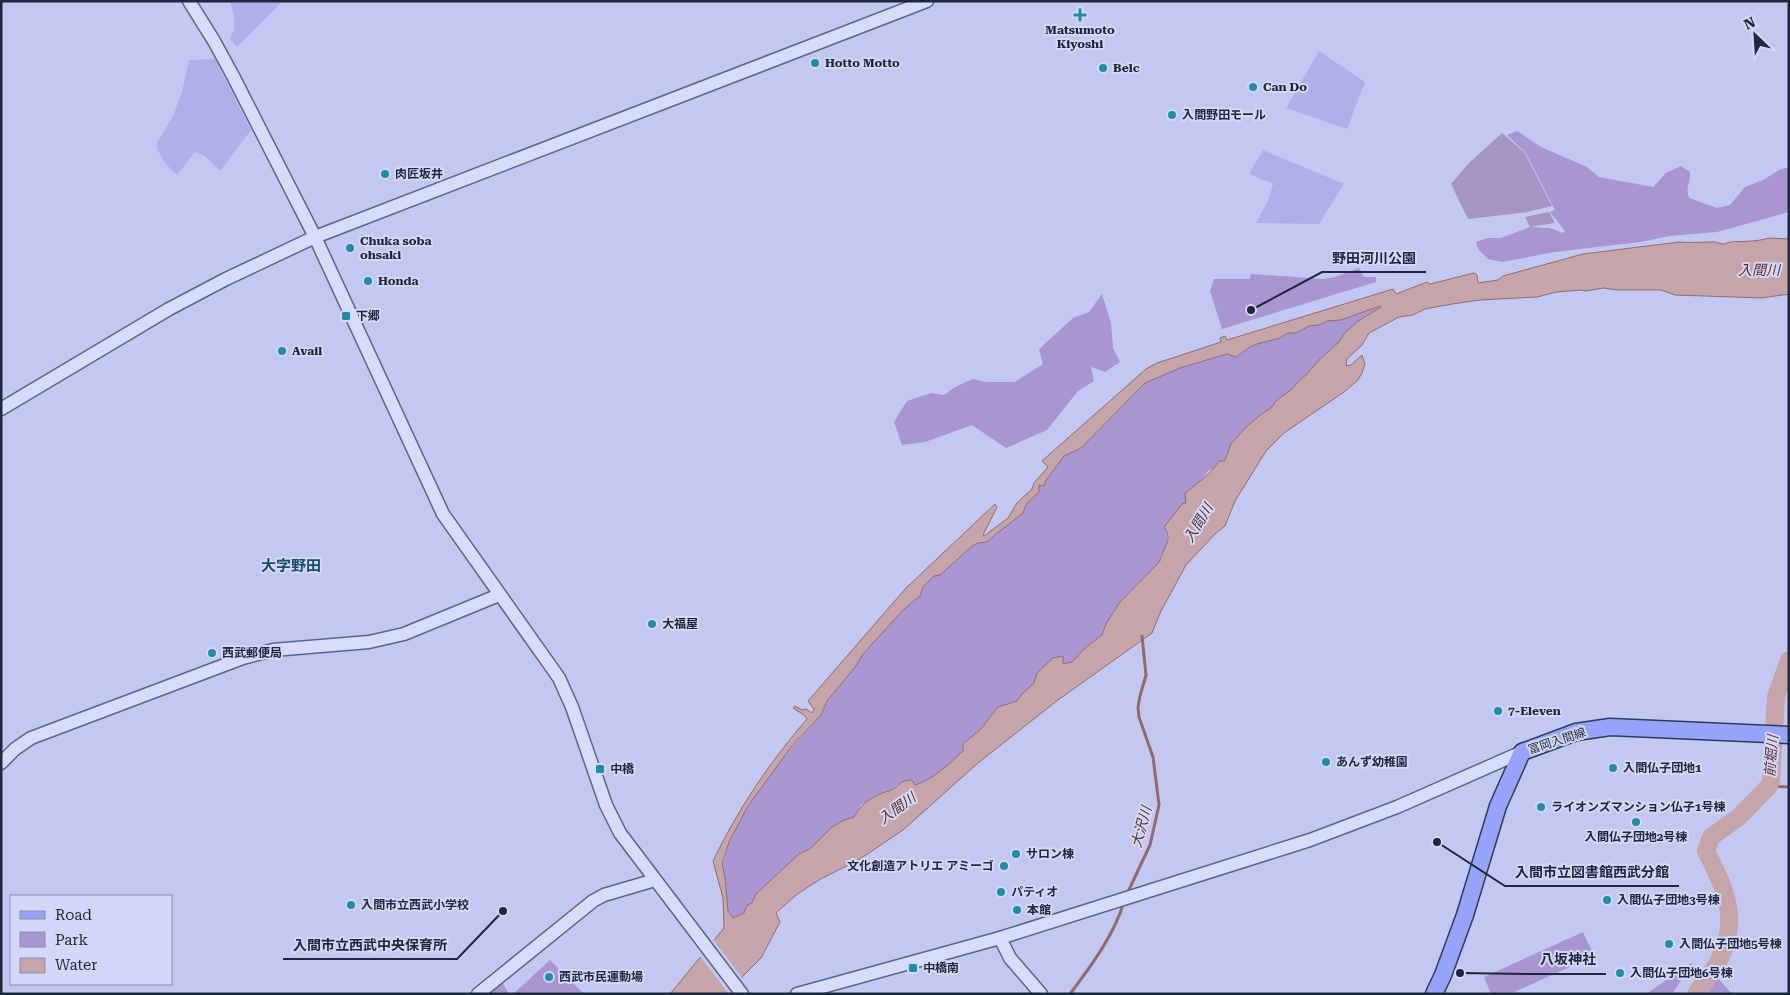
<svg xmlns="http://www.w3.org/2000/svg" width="1790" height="995" font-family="'Roboto Serif','Noto Sans JP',serif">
<rect width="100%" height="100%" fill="#c3c8f2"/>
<g fill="#b1afe9">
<path d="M230 1H283L237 47 230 39 234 29V17Z"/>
<path d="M1319 51 1365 82 1347 129 1286 108Z"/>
<path d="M215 59 251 130 220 171 205 156 195 152 177 175 165 163 157 149V143L173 116 182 92 189 60Z"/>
<path d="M1263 150 1344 184 1319 224 1256 223 1268 201 1273 184 1249 174Z"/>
</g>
<g fill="#a895d2">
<path d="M1517 131 1541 147 1587 167 1599 177 1653 187 1666 173 1681 166 1690 172C1691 184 1685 185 1689 198L1717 208 1730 205 1745 187 1763 180 1779 170 1789 167V212L1717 232 1670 236 1640 242 1554 252 1503 262 1488 259 1478 249 1476 242 1487 238H1501L1530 227 1550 228 1563 233 1565 231 1550 212 1555 210 1525 152 1507 135Z"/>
<path d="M1359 268 1364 277H1376V282L1222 329 1210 291 1214 279H1250L1251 274 1324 279 1335 277Z"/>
<path d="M1102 294 1111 323 1113 348 1120 362 1105 372 1091 367 1094 381 1078 391 1047 430 1006 448 972 425 925 442 902 445 894 422 907 401 931 393 944 395 955 387 973 379 986 382H1015L1043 364 1039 349 1073 318 1089 312Z"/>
<path d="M1380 306 1382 307 1358 321 1344 334 1339 342 1319 360 1307 374 1297 383 1292 389 1277 400 1271 408 1263 413 1246 427 1231 444 1225 460 1223 461H1219L1213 469 1208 471 1187 500 1166 531 1168 544 1160 556V561L1120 602 1106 624 1102 635 1084 649 1072 662 1063 664V658H1053L1037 673 1034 683 1022 694 1017 701 998 707 981 729 963 744V751C949 764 934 779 915 785L912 780 897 785 892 790 882 793 861 805 854 817 844 820 832 827 810 849 799 854 756 894 752 903 747 905 744 913 733 918 728 911 725 877 722 864 724 861 729 842 748 806 777 764 821 715 827 701 855 667 863 654 904 609 920 596 923 587 935 575H940L972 546 978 543 987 542 996 534 1023 513 1027 503 1032 499 1039 488V485L1046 480 1064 456 1081 448 1145 383 1180 368 1227 354 1232 356 1241 354 1250 347 1257 344 1280 338 1288 333H1296L1309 326 1319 325 1327 321 1341 320Z"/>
<path d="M1583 932 1594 956 1510 994H1491L1484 977Z"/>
<path d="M550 960 584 994H513Z"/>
<path d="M1693 962 1672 994H1646Z"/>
<path d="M1718 978 1732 994H1707Z"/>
<path d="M503 983 509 994H489Z"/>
</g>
<g fill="#a495c6">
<path d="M1502 133 1524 152 1552 206 1528 212 1468 219 1451 184 1468 164Z"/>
<path d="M1549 212 1555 223 1530 227 1525 217Z"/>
</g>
<path fill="#c5a5a9" stroke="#946b6d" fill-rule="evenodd" d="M1769 238 1789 239V294L1762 298 1675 295 1661 290H1618L1603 288 1586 291 1581 290 1557 292 1537 297 1480 300 1452 304 1425 309 1413 315 1399 317 1369 333 1362 345 1347 359 1346 366 1351 365 1362 355 1365 364 1362 373 1358 380 1344 392 1284 433 1266 451 1235 501 1225 526 1216 533 1186 565 1161 611 1152 633 1058 700 978 763 903 830 860 859 819 880 796 895 776 913 780 922 761 958 725 994H670L724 928 723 898 713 861C738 809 769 763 807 719L804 715 793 708 795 706 802 710 806 709 812 713 814 709 808 701 906 588 995 504 997 507 983 535 984 536 1008 518 1017 503 1032 489 1034 483 1048 467 1042 461 1146 369 1157 363 1221 342 1220 338 1225 336 1227 340 1393 289 1396 294 1427 282 1430 284 1474 273 1477 275 1478 283 1498 280 1503 276 1583 254 1679 242C1689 243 1700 242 1711 242 1715 241 1718 243 1722 244 1725 244 1727 243 1730 242 1744 241 1756 242 1769 238ZM1380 306 1381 307 1358 321 1344 334 1339 342 1319 360 1307 374 1297 383 1292 389 1277 400 1271 408 1263 413 1246 427 1231 444 1225 460 1223 461H1219C1214 471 1195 485 1185 493L1186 503 1182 504 1164 527C1174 542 1162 547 1160 561L1120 602 1106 624 1102 635 1084 649 1072 662 1063 664V656L1053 658 1037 673 1034 683 1022 694 1017 701 998 707 981 729 963 744V751C949 764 934 779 915 785L912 780C901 779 899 787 891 790 888 792 883 792 880 794 868 799 860 806 854 817L844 820 832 827 810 849 799 854 756 894 752 903 747 905 744 913 733 918 728 911 725 877 722 864 729 842 748 806 791 747 821 715 827 701 855 667 863 654 904 609 920 596 923 587 934 576 940 575 972 546 978 543 987 542 996 534 1018 517 1023 513 1027 503 1039 492V485L1044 486 1046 480 1064 456 1081 448 1145 383 1180 368 1227 354 1236 357 1250 347 1257 344 1280 338 1288 333H1296L1309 326 1319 325 1327 321 1341 320Z"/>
<path fill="#c3c8f2" d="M712 938 743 979 729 994 698 954Z"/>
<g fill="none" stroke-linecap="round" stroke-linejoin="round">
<g stroke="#946b6d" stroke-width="3">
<path d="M1769 786 1789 787"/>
<path d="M1127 894 1150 845 1159 805 1153 757 1139 717 1138 707 1140 696 1146 675 1142 636"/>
<path d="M1070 994C1091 966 1114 935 1124 902"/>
</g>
<path stroke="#c5a5a9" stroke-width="18" d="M1696 994C1703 983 1712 973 1718 962 1741 920 1725 889 1706 851L1711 837 1739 817 1769 786 1771 781 1776 697 1789 660"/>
<g stroke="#57678f" stroke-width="15">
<g id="minor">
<path d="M189 1 214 41 233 76 315 237 443 514 559 678 572 707 606 805 620 833 742 994"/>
<path d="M1 409 169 309 226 279 315 237 927 1"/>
<path d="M1 763 15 749 31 738 243 658 273 650 369 642 404 634 499 595"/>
<path d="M1000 938 1010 958 1041 994"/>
<path d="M478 994 593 901 604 895 655 880"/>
<path d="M797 994 1000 938 1310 840 1397 807 1522 752"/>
</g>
</g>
<g stroke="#2c3d5c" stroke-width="19">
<path id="major" d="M1434 994 1443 975 1465 915 1498 806 1522 752 1576 732 1610 727 1789 735"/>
</g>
<use href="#minor" stroke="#d7dbfc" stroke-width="12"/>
<use href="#major" stroke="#97a3f9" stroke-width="16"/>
</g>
<g fill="#218ca4" stroke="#d3d7f9" stroke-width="2">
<path d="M1077.5 7.5h5v5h5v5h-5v5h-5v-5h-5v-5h5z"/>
<circle cx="815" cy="63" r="5"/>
<circle cx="1103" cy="68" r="5"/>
<circle cx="1253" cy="87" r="5"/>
<circle cx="1172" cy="115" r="5"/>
<circle cx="385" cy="174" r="5"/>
<circle cx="350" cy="248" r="5"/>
<circle cx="368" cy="281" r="5"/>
<rect x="341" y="311" width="10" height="10" rx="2.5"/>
<circle cx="282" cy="351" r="5"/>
<circle cx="652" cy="624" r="5"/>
<circle cx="212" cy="653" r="5"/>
<circle cx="1498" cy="711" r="5"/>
<circle cx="1326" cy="762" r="5"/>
<circle cx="1613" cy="768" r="5"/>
<rect x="595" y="764" width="10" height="10" rx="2.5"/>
<circle cx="1541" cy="807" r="5"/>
<circle cx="1636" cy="822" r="5"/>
<circle cx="1016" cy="854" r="5"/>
<circle cx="1004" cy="866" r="5"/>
<circle cx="1001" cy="892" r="5"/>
<circle cx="1607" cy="900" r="5"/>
<circle cx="351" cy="905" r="5"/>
<circle cx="1017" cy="910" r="5"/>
<circle cx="1669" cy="944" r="5"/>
<rect x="908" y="963" width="10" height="10" rx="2.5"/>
<circle cx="1620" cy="973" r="5"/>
<circle cx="549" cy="977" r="5"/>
</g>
<g text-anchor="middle" stroke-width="4" stroke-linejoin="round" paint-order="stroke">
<g font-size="12" font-weight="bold" fill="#1d283d" stroke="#d3d7f9" text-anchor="start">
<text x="1080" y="34" text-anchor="middle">Matsumoto<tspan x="1080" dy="14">Kiyoshi</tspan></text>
<text x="825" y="67">Hotto Motto</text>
<text x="1113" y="72">Belc</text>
<text x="1263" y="91">Can Do</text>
<text x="1182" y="119">入間野田モール</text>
<text x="395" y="178">肉匠坂井</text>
<text x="360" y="245">Chuka soba<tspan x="360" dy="14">ohsaki</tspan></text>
<text x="378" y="285">Honda</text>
<text x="356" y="320">下郷</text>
<text x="292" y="355">Avail</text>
<text x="662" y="628">大福屋</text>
<text x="222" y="657">西武郵便局</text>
<text x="1508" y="715">7-Eleven</text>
<text x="1336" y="766">あんず幼稚園</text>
<text x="1623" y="772">入間仏子団地1</text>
<text x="610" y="773">中橋</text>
<text x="1551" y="811">ライオンズマンション仏子1号棟</text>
<text x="1636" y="841" text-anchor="middle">入間仏子団地2号棟</text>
<text x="1026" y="858">サロン棟</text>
<text x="994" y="870" text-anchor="end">文化創造アトリエ アミーゴ</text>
<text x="1011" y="896">パティオ</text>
<text x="1617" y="904">入間仏子団地3号棟</text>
<text x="361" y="909">入間市立西武小学校</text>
<text x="1027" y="914">本館</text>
<text x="1679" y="948">入間仏子団地5号棟</text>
<text x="923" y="972">中橋南</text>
<text x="1630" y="977">入間仏子団地6号棟</text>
<text x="559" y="981">西武市民運動場</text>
</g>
<g font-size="12" fill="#1d283d" stroke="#d3d7f9">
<text transform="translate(1557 741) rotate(-18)" y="4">富岡入間線</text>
</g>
<g font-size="14" font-style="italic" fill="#5e312b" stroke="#d3d7f9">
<text x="1759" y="275">入間川</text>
<text transform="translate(1198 523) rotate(-59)" y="5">入間川</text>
<text transform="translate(1771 756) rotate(-85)" y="5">前堀川</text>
<text transform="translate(897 808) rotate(-36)" y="5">入間川</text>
<text transform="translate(1141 827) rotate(-75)" y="5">大沢川</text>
</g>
<g font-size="15" font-weight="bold" fill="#184c6e" stroke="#d3d7f9">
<text x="291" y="571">大字野田</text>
</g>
</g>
<path fill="none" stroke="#1d283d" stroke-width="2" d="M1251 310L1322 272H1426M1437 842L1505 886H1679M503 911L457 959H283M1460 973L1530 974H1606"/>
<g fill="#1d283d" stroke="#d3d7f9" stroke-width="2">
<circle cx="1251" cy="310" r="5"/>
<circle cx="1437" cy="842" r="5"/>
<circle cx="503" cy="911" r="5"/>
<circle cx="1460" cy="973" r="5"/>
</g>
<g font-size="14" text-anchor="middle" font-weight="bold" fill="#1d283d" stroke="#d3d7f9" stroke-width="4" stroke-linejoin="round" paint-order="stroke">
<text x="1374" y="263">野田河川公園</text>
<text x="1592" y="877">入間市立図書館西武分館</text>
<text x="370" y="950">入間市立西武中央保育所</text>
<text x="1568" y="964">八坂神社</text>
</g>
<rect width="1790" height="995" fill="none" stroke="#1d283d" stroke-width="5"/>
<rect x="10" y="895" width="162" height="90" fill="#d3d7f9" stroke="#8a91ae"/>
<rect x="20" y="911" width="25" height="8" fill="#97a3f9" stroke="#8a91ae"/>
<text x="55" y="920" font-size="15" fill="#1d283d">Road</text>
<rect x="20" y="932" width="25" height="15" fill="#a895d2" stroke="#8a91ae"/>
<text x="55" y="945" font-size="15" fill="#1d283d">Park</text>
<rect x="20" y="958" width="25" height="15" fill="#c5a5a9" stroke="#8a91ae"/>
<text x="55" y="970" font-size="15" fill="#1d283d">Water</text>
<g transform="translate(1755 35) rotate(335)" stroke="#d3d7f9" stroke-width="4" paint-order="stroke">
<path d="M0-4L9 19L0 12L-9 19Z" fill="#1d283d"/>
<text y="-8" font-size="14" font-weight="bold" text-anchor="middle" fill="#1d283d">N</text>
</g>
</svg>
